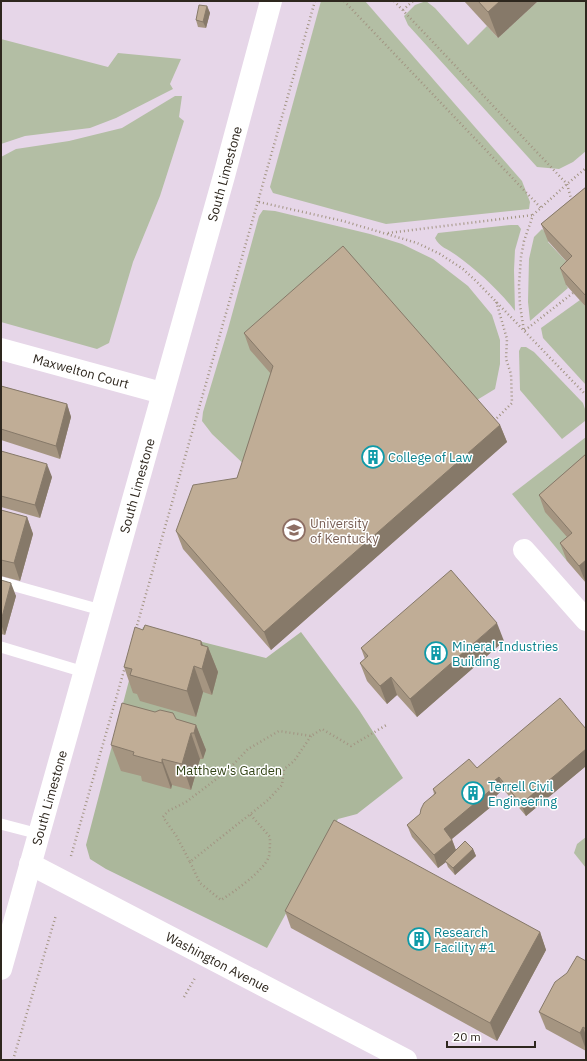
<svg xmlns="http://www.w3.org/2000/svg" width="587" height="1061" font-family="'IBM Plex Sans',sans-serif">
<rect width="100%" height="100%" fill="#f6e3ca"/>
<rect fill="#e6d6e8" x="1" y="1" width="585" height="1059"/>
<g fill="#b3bea4">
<path d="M321 1H365L522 181 530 202 529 209 386 224 273 193 270 187Z"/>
<path d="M426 1 435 8 468 45 487 26 498 38 538 1H586V151L573 162 559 169 537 167 408 25 404 16 415 5Z"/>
<path d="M1 39 108 67 118 53 181 59 170 84 173 89 116 118 90 128 25 136 1 144Z"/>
<path d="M175 96H182L179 117 184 121 160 196 133 262 109 343 97 349 1 322V157L16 149 69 141 122 128Z"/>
<path d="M263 210 275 211 370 234 402 244 433 259 468 286 492 315 500 340V364L495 389 472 403 280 384 251 471 212 434 202 421 203 412 228 329 259 216Z"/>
<path d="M511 225H518L521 229 515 250 514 270 515 311C499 290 478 271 456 255 448 249 439 247 435 238L438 233Z"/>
<path d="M542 229 552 238 548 242 578 274 566 285 568 288 530 321 528 302 529 259 534 237Z"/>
<path d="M580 300 586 307V385L543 338 541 328Z"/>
<path d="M521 347H526L534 352 583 403 586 412 585 421 562 439 520 390 519 351Z"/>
<path d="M586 437V478L578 551 567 561 512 494Z"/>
<path d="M586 837V868L574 853 577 844Z"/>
</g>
<path fill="#abb79b" d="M143 627 266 658 301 632 359 710 403 778 357 814 338 819 267 948 106 869 90 859 86 845Z"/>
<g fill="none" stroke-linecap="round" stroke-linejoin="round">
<g stroke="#a29482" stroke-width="2.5" stroke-dasharray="1 3" stroke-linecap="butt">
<path d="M344 1 541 208"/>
<path d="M394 1 567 184 572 202"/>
<path d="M403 10 413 1"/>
<path d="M259 202 343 221 417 243 440 254 463 269 478 283 586 395"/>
<path d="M388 233 533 215"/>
<path d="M573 293 524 331 520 305 519 285 521 257 524 241 533 215 567 184 586 168"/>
<path d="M494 421 512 403 511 374 506 359 507 339 496 301"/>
<path d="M136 629 315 1"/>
<path d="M311 736 294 761 284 769 282 785 268 800 190 862 177 837 163 817 168 811 186 802 227 771 248 749 279 731 311 736 322 729 351 746 388 724"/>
<path d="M71 856 125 667"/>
<path d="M190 862 200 883 221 900C234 892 265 870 269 856 270 850 270 843 270 837L250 814"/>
<path d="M184 997 195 978"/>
<path d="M13 1060 56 915"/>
</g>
<g stroke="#fff" stroke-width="11">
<path d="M1 582 101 610"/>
<path d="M1 647 84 672"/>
<path d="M1 824 39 834"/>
</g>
<g stroke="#fff" stroke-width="22">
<path id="s1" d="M1 349 162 393"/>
<path d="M524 550 586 620"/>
<path id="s2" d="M30 864 406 1060"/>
</g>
<path stroke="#fff" stroke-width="22" id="s3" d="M1 969 224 176 271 1"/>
</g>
<g fill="#a59581">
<path d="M464 1H538L498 38Z"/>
<path d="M207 6 210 13 206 28 198 27 196 20Z"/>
<path d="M586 187V307L566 285 560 268 566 261 548 241 541 224Z"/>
<path d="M244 333 500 425 507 442 271 650 183 549 176 531 237 478 271 374 250 350Z"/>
<path d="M1 386 67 404 71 417 60 459 1 440Z"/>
<path d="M1 451 52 477 40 518 1 507Z"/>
<path d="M586 454V583L567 561 560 543 567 537 545 512 539 495Z"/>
<path d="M1 510 27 517 33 534 20 581 1 576Z"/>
<path d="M1 580 16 596 5 635 1 634Z"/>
<path d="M143 630 201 641 203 645 208 647 218 672 212 695 203 692 196 717 140 701 137 694 133 693 124 667Z"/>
<path d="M504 641 417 717 397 695 387 704 367 681 360 663 365 659 361 648Z"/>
<path d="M176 719 196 725 206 750 203 759H200L191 790 172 785 171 789 142 781 141 776 121 771 111 745Z"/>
<path d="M586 729V766L526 816 503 789 496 796 498 801 452 839 456 850 473 849 476 856 455 875 448 867 446 862 438 868 412 837 407 825 420 814 434 794 433 789 477 768Z"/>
<path d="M285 911 540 932 546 950 497 1041 291 928Z"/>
<path d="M586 961V1051L546 1029 539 1012Z"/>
</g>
<g fill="#867969">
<path d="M500 1H538L498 38 488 12Z"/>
<path d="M207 6 210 13 206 28 203 22Z"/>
<path d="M67 404 71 417 60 459 56 446Z"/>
<path d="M500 425 507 442 271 650 264 632Z"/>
<path d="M47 464 52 477 40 518 35 505Z"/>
<path d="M27 517 33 534 20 581 14 563Z"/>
<path d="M586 560V583L579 566Z"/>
<path d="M11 583 16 596 5 635 1 624V621Z"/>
<path d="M497 623 504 641 417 717 410 699Z"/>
<path d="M201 641 206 654 208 647 218 672 212 695 202 669 201 645Z"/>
<path d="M194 666 203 692 196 717 187 691Z"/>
<path d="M391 677 397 695 387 704 380 686Z"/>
<path d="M196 725 206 750 203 759 194 733Z"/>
<path d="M191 733 200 759 191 790 182 764Z"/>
<path d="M586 749V766L526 816 521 804Z"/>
<path d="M162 759 172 785 171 789 162 763Z"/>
<path d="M499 777 503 789 496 796 498 801 448 842 444 829 490 784Z"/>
<path d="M452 840 457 853 445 861 446 862 438 868 434 855Z"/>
<path d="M473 849 476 856 455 875 453 868Z"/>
<path d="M540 932 546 950 497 1041 490 1023Z"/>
<path d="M583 1027 586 1036V1050L580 1033Z"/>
</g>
<g fill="#c0ad96" stroke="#867969">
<path d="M478 1H500L488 12Z"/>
<path d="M199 5 207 6 203 22 196 20Z"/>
<path d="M586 187V296L560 268 572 256 541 224Z"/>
<path d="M343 246 500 425 264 632 176 531 193 485 237 478 273 366 244 333Z"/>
<path d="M1 386 67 404 56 446 1 429Z"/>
<path d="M1 451 47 464 35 505 1 496Z"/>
<path d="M586 454V560L579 566 560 543 572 533 539 495Z"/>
<path d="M1 510 27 517 14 563 1 560Z"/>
<path d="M451 570 497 623 410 699 391 677 380 686 360 663 368 656 361 648Z"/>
<path d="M1 580 11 583 1 621Z"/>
<path d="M145 625 201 641V645L208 647 202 669 194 666 187 691 130 675 132 669 124 667 135 627 143 630Z"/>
<path d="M560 698 586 729V749L521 804 499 777 490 784 493 788 444 829 452 840 434 855 407 825 420 814 421 809 424 803 436 793 433 789 469 759 477 768Z"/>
<path d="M122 703 155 712 160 710 173 713 176 719 196 725 194 733H191L182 764 162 759V763L133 755 134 752 111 745Z"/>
<path d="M334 820 540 932 490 1023 285 911Z"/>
<path d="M465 841 473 849 453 868 445 861Z"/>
<path d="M577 956 586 961V1029L583 1027 580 1033 539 1012 555 982 567 973Z"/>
</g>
<defs>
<g id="building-ring" transform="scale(1.15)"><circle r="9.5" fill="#fff" stroke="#0f9aa8" stroke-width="1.5"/><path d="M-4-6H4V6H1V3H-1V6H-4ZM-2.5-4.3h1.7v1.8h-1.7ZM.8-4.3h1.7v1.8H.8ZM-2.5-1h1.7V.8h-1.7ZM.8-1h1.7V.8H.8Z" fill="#0f9aa8"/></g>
<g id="university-ring" transform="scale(1.15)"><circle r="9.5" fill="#fff" stroke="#8d6e63" stroke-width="1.5"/><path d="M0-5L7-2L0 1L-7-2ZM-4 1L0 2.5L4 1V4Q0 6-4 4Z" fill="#8d6e63"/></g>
</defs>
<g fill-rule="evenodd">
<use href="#building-ring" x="373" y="457"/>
<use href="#university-ring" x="294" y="530"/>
<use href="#building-ring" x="436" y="653"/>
<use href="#building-ring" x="473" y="793"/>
<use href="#building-ring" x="419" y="939"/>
</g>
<g text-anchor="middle" stroke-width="3" stroke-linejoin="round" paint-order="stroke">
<g font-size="13" fill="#2e271e" stroke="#fff">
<text dy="5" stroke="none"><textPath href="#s3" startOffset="826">South Limestone</textPath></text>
<text dy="5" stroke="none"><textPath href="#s1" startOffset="83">Maxwelton Court</textPath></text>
<text dy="5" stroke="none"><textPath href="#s3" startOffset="502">South Limestone</textPath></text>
<text dy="5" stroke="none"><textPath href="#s3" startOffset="178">South Limestone</textPath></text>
<text dy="5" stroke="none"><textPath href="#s2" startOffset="212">Washington Avenue</textPath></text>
</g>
<g font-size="13" fill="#0d838f" stroke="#fff" text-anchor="start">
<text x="388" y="462">College of Law</text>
<text x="452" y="651">Mineral Industries<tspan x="452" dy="15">Building</tspan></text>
<text x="488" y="791">Terrell Civil<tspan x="488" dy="15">Engineering</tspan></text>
<text x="434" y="937">Research<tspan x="434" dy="15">Facility #1</tspan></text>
</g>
<g font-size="13" fill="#785e54" stroke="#fff" text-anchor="start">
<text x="310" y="528">University<tspan x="310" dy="15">of Kentucky</tspan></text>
</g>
<g font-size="13" fill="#334417" stroke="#fff">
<text x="229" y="775">Matthew's Garden</text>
</g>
</g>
<rect width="587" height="1061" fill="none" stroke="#2e271e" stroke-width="4"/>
<path d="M447 1041v6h88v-6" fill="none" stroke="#2e271e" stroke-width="2"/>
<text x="453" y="1041" font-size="12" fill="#2e271e" stroke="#ffffff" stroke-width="3" paint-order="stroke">20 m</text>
</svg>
